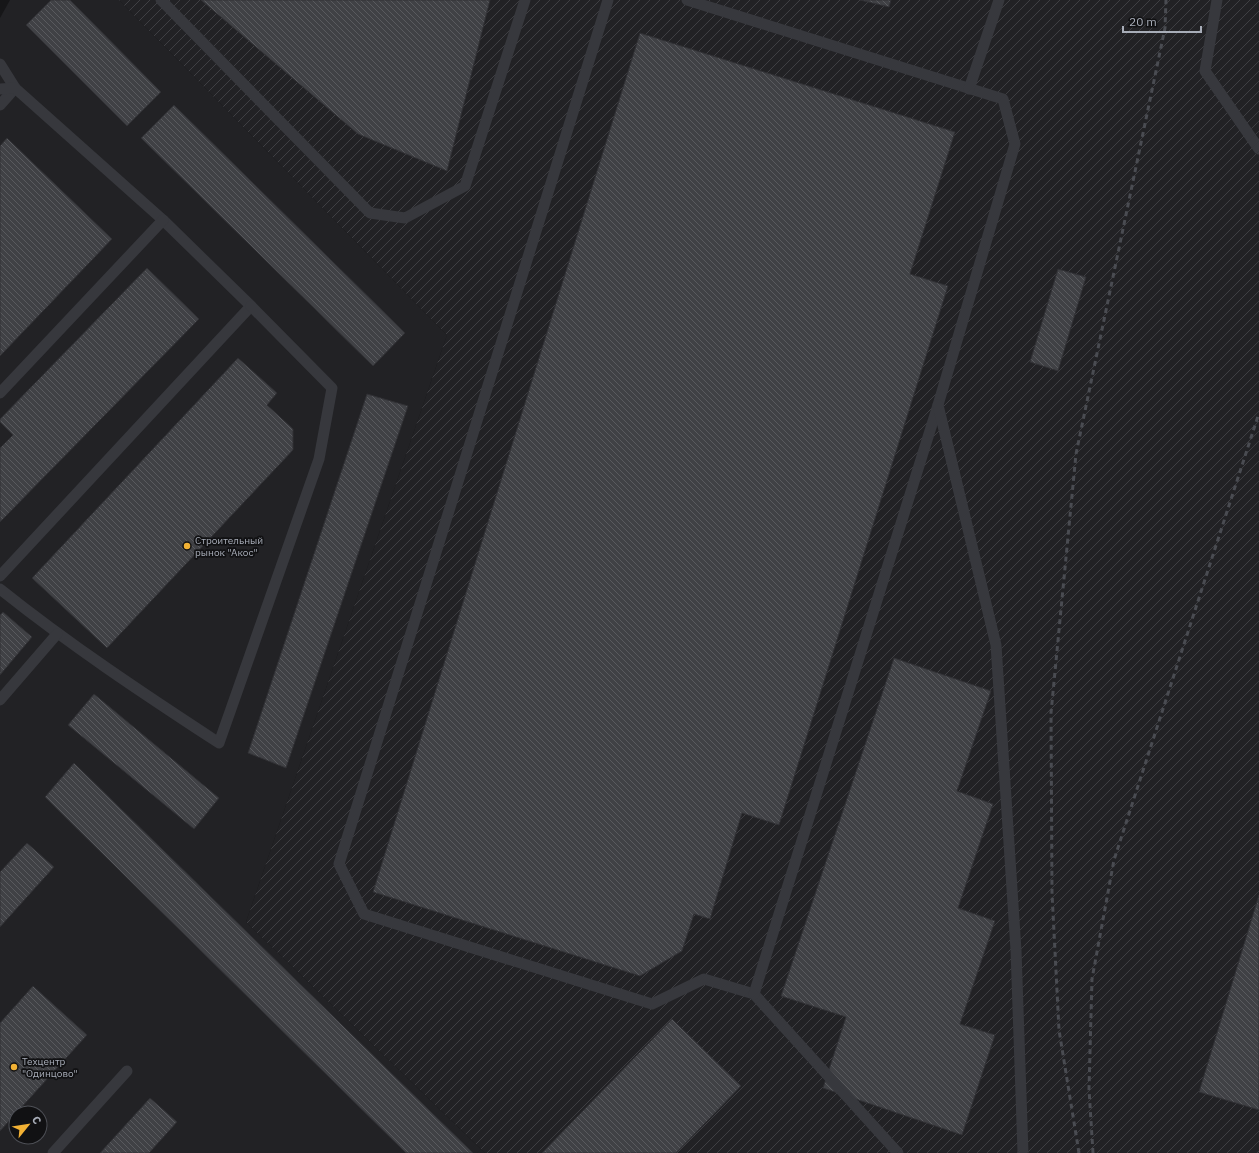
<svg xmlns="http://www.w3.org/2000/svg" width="1259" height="1153" font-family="'IBM Plex Sans',sans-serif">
<defs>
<pattern id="industrial-furrows" width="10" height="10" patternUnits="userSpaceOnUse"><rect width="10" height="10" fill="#222225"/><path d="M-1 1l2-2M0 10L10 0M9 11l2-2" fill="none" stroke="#3f3f43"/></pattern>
<pattern id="building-back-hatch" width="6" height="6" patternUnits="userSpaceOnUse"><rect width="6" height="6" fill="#404145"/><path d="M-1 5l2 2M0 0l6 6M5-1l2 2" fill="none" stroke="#595a5e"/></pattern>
</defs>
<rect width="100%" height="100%" fill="#161618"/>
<path fill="#222225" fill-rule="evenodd" d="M10 0H119L447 335 246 922 485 1153H0V18ZM16 1113H40V1137H16Z"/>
<path fill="url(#industrial-furrows)" d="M119 0H1259V1153H485L246 922 447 335Z"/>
<g fill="url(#building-back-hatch)" stroke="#303034">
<path d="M51 0H70L161 92 127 126 26 25Z"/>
<path d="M201 0H490L447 171 358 134Z"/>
<path d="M860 0H891L889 7Z"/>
<path d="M640 33 955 132 910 274 948 286 779 825 742 813 710 919 694 914 682 951 640 976 373 892Z"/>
<path d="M174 105 405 333 373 366 141 138Z"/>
<path d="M7 138 112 239 0 356V146Z"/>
<path d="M147 268 199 319 0 522V448L13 435 0 422V419Z"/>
<path d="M1058 269 1086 277 1058 371 1030 362Z"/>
<path d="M238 358 277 393 267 405 293 429V450L107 648 32 578Z"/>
<path d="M367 394 408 406 286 768 248 753Z"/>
<path d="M3 612 32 637 0 675V615Z"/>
<path d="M894 658 991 691 957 791 993 804 958 908 995 921 960 1024 995 1035 962 1135 823 1088 846 1017 781 996Z"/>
<path d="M94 694 219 798 194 829 68 725Z"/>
<path d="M74 763 473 1153H406L45 797Z"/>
<path d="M27 843 54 867 0 927V872Z"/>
<path d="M1259 895V1110L1199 1092Z"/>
<path d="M33 986 87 1035 0 1131V1023Z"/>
<path d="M672 1019 741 1086 676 1153H542Z"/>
<path d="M150 1098 177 1122 149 1153H100Z"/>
</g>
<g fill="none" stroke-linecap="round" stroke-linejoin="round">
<g stroke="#37383d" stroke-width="11">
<path d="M161 0 370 213 405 218 465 186 525 0"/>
<path d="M608 0 339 864 364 914 652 1004 704 979 754 994 898 1153"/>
<path d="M687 0 1003 99 1015 144 938 405 754 994"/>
<path d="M1217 0 1205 71 1259 149"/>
<path d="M0 64 15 88 0 105"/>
<path d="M0 89 15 88 163 220 251 306 0 576"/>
<path d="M969 89 999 0"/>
<path d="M0 393 163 220"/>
<path d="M938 405 996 645 1016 950 1023 1153"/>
<path d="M0 589C70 645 144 694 219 743L319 459 332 388 251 306"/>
<path d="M0 700 57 634"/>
<path d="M53 1153 127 1071"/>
</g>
<g stroke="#4a4c52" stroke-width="3" stroke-dasharray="5 4" stroke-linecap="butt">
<path d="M1079 1153 1059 1030 1052 893 1051 713 1076 454 1165 28 1166 0"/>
<path d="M1093 1153 1089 1089 1092 979 1114 860 1259 413"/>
</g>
</g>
<g fill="#f2b134" stroke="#111113" stroke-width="1.5">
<circle cx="187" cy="546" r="4"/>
<circle cx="14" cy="1067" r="4"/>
</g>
<g text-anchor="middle" stroke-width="3.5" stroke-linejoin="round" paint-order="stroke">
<g font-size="10" fill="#a8adb8" stroke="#111113" text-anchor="start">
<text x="195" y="544">Строительный<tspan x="195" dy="12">рынок "Акос"</tspan></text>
<text x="22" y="1065">Техцентр<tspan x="22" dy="12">"Одинцово"</tspan></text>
</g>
</g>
<g transform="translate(28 1125) rotate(60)"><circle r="19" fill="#111113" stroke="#4d4f55"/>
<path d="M0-3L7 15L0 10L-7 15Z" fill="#f2b134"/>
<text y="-6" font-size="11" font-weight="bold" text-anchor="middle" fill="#a8adb8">С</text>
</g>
<path d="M1123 26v6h78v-6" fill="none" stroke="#a8adb8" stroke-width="2"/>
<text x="1129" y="26" font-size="12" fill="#a8adb8" stroke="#111113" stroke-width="3" paint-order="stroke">20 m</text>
</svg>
